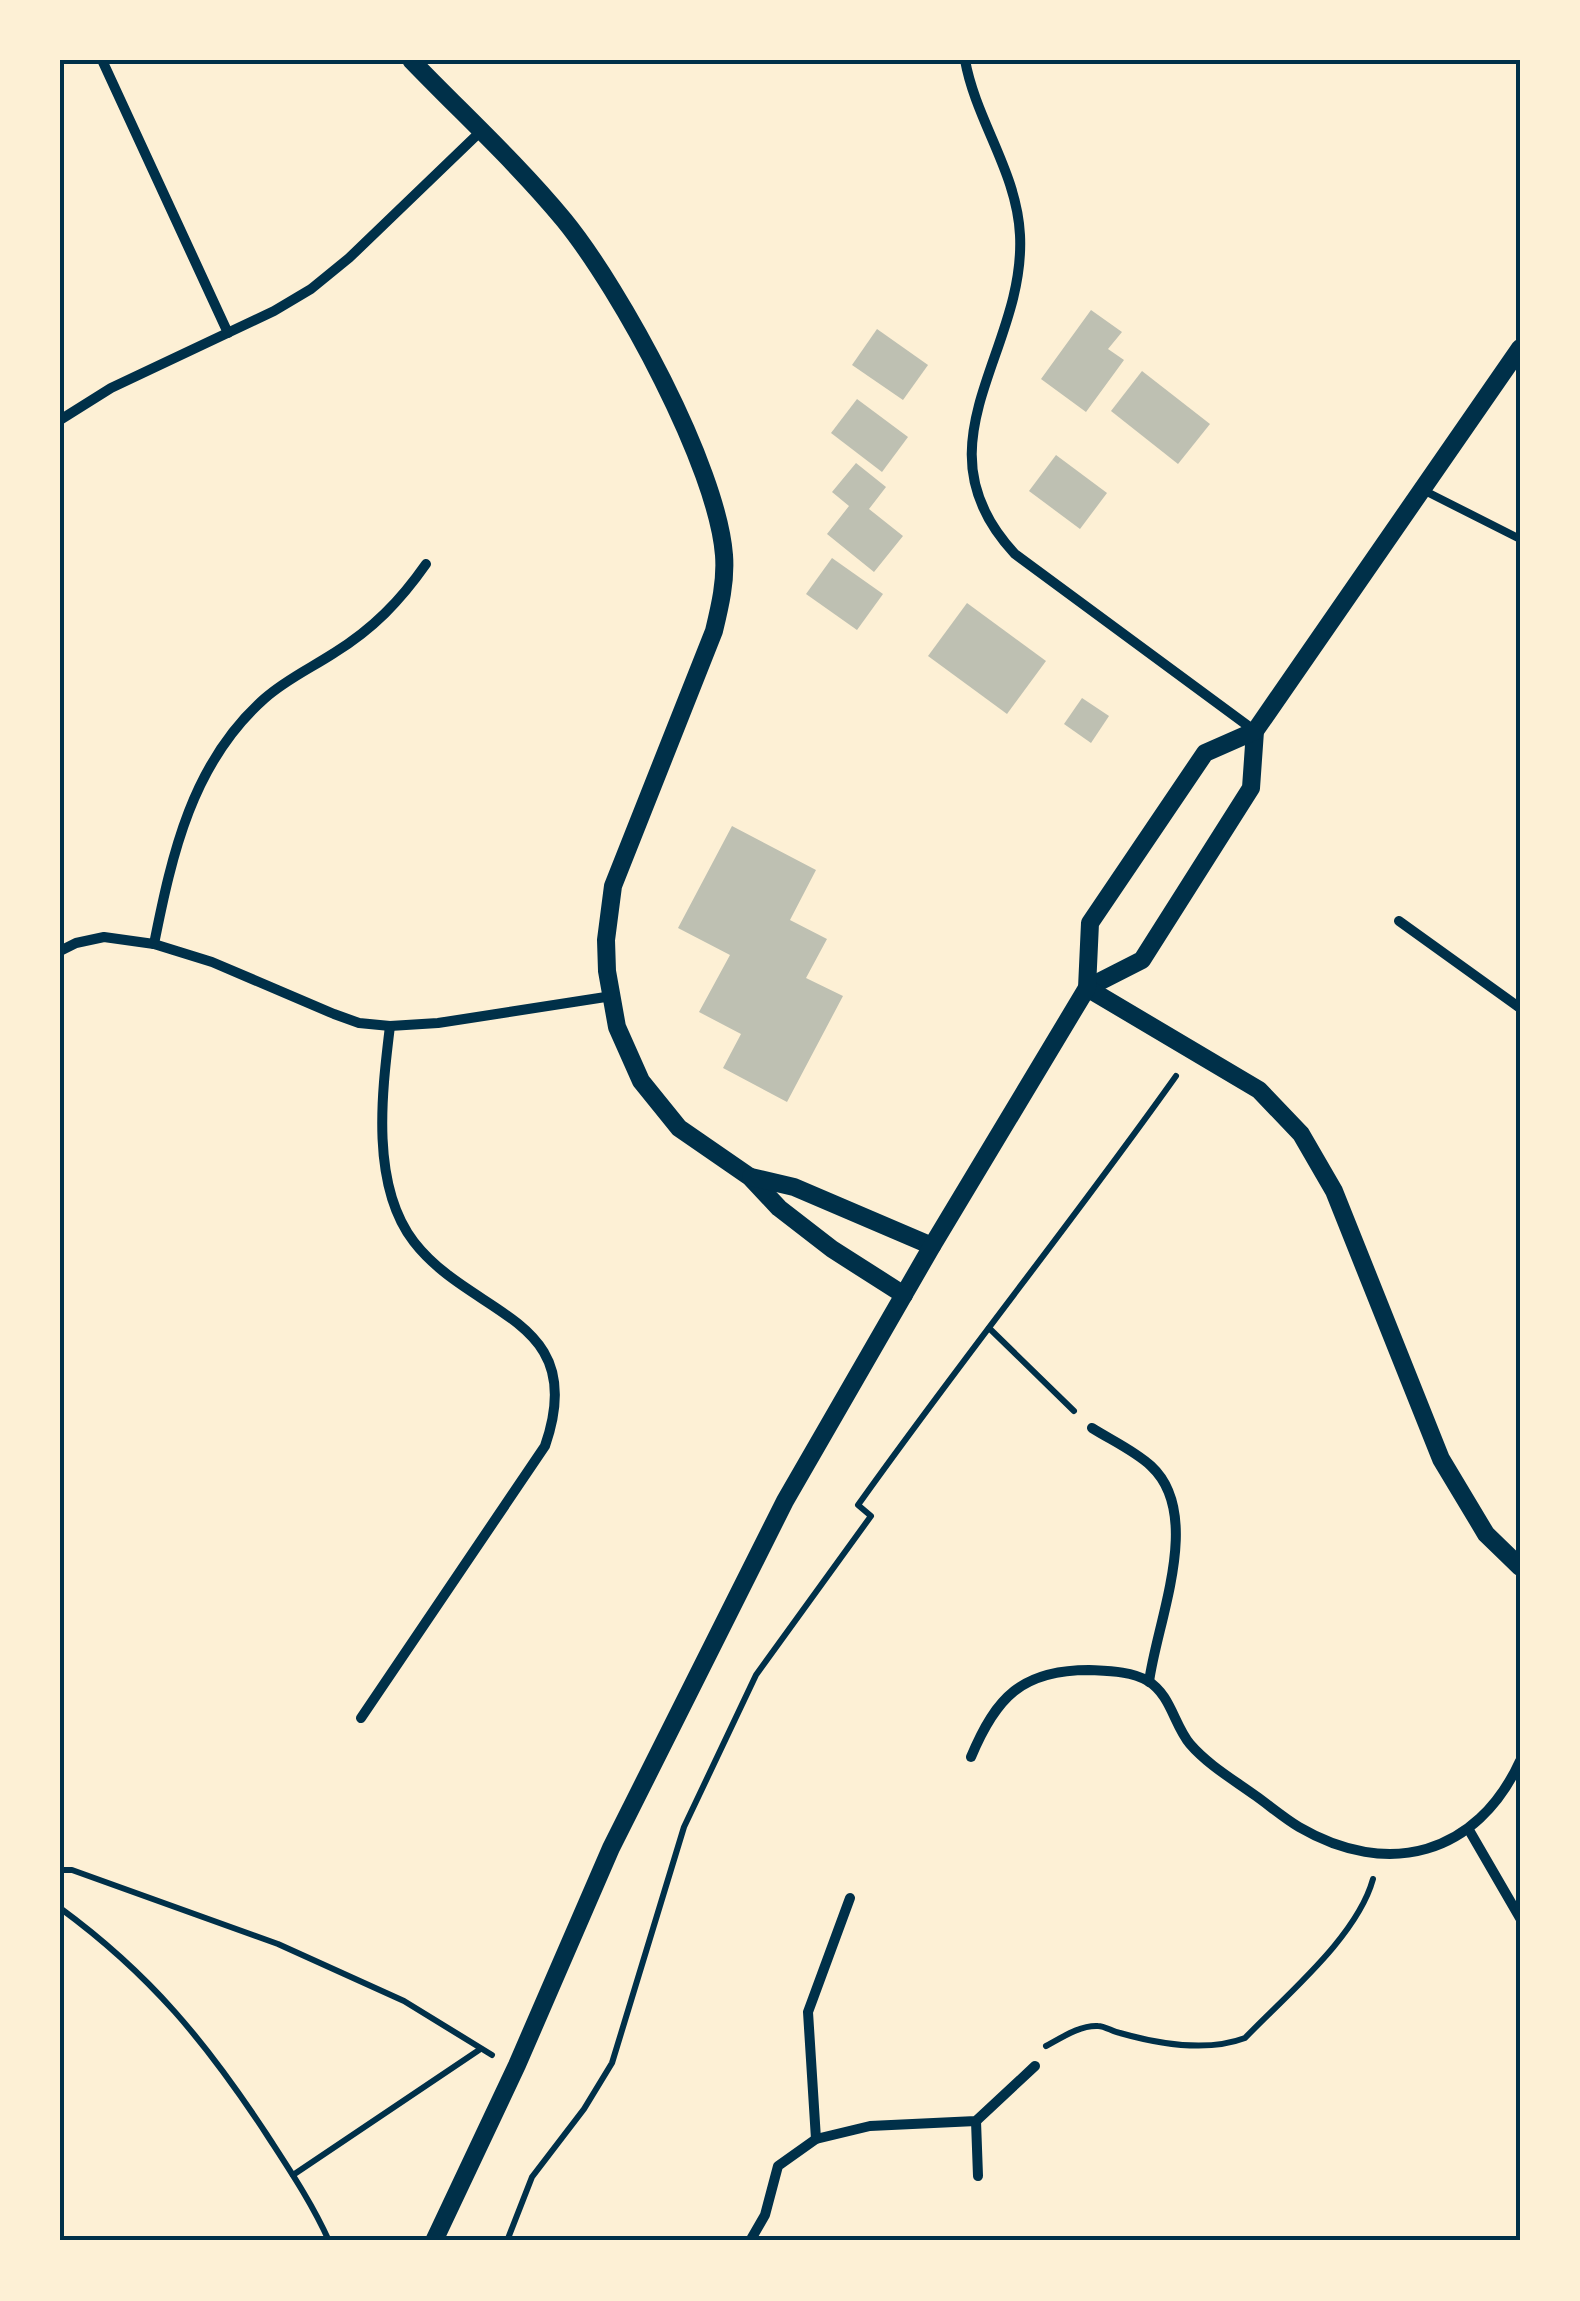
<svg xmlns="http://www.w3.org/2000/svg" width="1580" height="2301" font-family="Jost,sans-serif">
<rect width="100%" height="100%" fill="#fdf0d5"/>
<g fill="#bec0b2">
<path d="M1091 310 1122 332 1108 349 1124 360 1086 412 1041 379Z"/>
<path d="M877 329 928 365 903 400 852 365Z"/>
<path d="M1142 371 1210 424 1178 464 1111 411Z"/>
<path d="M857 399 908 437 882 472 831 433Z"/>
<path d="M1056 455 1107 493 1080 529 1029 491Z"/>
<path d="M856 463 886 487 869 509 903 536 874 572 827 534 849 506 832 492Z"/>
<path d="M832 558 883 594 857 630 806 594Z"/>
<path d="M967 603 1046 661 1007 714 928 656Z"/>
<path d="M1082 698 1109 716 1091 743 1064 724Z"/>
<path d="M732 826 816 870 790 920 827 939 806 978 843 996 787 1102 723 1068 741 1034 699 1012 730 955 678 928Z"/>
</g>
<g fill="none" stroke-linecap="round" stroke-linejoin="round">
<g stroke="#003049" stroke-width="6">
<path d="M989 1328 1074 1411"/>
<path d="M60 1870H72L278 1944 404 2001 492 2055"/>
<path d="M60 1908C150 1974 206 2042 267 2135 289 2169 312 2203 329 2241"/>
<path d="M1046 2046C1061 2038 1080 2025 1098 2026 1105 2026 1113 2032 1120 2033 1159 2044 1208 2052 1245 2038 1286 1995 1357 1937 1373 1879"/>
<path d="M293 2175 479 2050"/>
<path d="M507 2241 532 2177 584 2109 612 2063 684 1827 756 1675 871 1516 858 1505C961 1360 1073 1221 1176 1076"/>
</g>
<path stroke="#003049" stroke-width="8" d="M1421 489 1520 539"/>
<g stroke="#003049" stroke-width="10">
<path d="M102 60 228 333"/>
<path d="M965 60C976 121 1017 172 1020 235 1026 353 912 444 1015 554L1255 731"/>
<path d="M60 420 111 388 274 311 311 289 349 258 480 132"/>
<path d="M1399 921 1520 1008"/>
<path d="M154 944C172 854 192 763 264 699 285 680 311 668 334 653 373 629 400 601 426 564"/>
<path d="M60 951 76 943 104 937 154 944 212 962 334 1014 359 1023 390 1026 438 1023 612 996"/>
<path d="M1092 1428C1111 1440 1135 1451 1151 1466 1204 1515 1157 1621 1149 1682"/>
<path d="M361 1718 545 1446C590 1317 473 1318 414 1242 370 1185 382 1092 390 1026"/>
<path d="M971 1757C996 1697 1022 1670 1089 1670 1108 1671 1131 1671 1148 1681 1171 1695 1174 1725 1190 1744 1208 1765 1234 1780 1256 1796 1270 1806 1284 1818 1299 1827 1388 1879 1477 1855 1520 1761"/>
<path d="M1469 1830 1520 1918"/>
<path d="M976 2121 978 2176"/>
<path d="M816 2139 808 2012 850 1898"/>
<path d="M750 2241 765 2215 778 2166 816 2139 870 2126 976 2121 1035 2066"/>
</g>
<g stroke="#003049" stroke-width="18">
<path d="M411 60C462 113 517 163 564 220 621 290 717 466 724 555 726 581 720 606 714 631L613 886 606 940 607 971 617 1027 641 1081 679 1128 750 1177 779 1208 832 1249 904 1295"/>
<path d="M1087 988 1142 960 1251 788 1255 731 1520 348"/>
<path d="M1087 988 1259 1090 1301 1134 1334 1191 1441 1459 1486 1534 1520 1567"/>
<path d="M751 1177 794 1187 932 1246"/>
<path d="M434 2241 517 2065 611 1848 785 1501 932 1246 1087 988 1090 923 1205 753 1255 731"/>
</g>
</g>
<rect width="1580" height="2301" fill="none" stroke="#fdf0d5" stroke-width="125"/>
<rect x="62" y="62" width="1456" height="2176" fill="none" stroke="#003049" stroke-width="4"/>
</svg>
